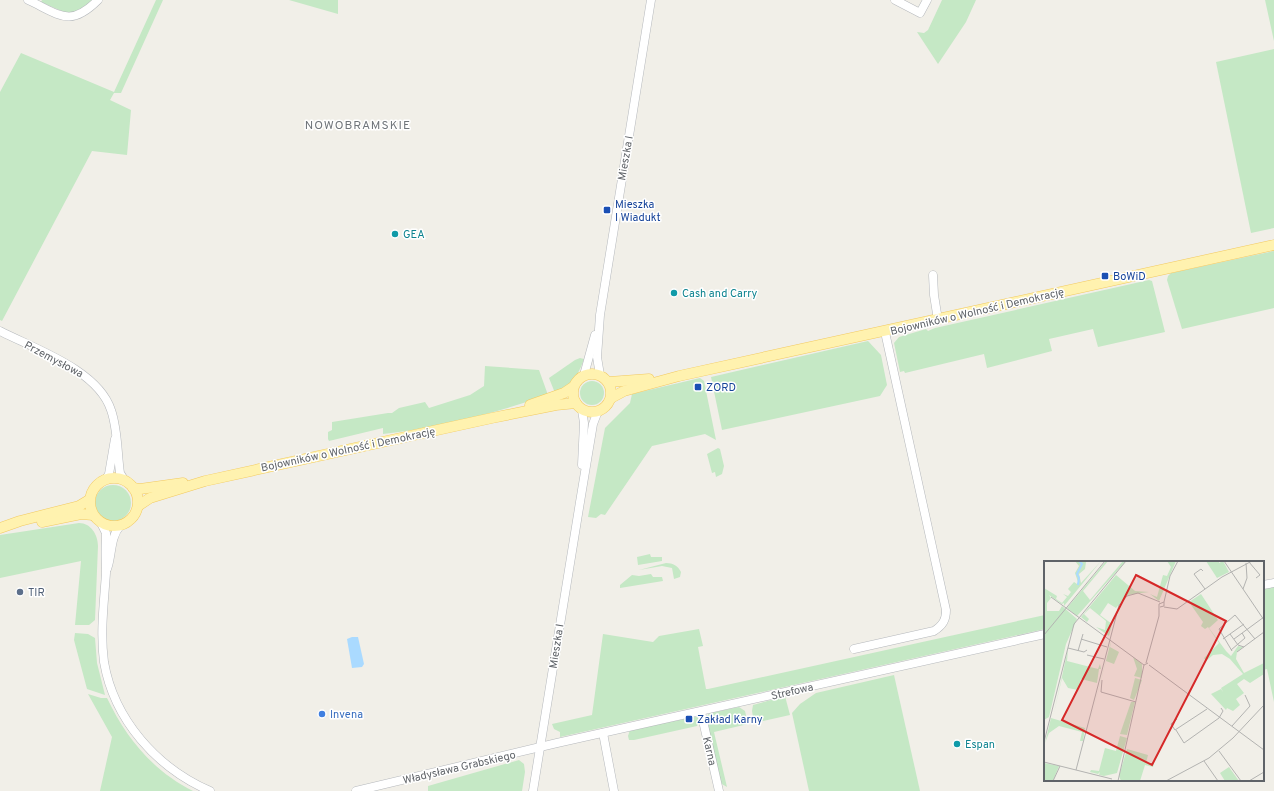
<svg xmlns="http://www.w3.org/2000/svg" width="1274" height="791" font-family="Overpass,sans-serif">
<rect width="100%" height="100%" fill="#f1efe8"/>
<g fill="#c5e8c5">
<path d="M42 0H94L77 14 66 13 41 2Z"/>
<path d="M156 0H163L121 93H114L110 100 131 110 127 155 92 151 2 321 0 320V92L21 53 114 92Z"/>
<path d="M289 0H338V14Z"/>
<path d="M942 0H976L966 22 938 64 917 32 924 33 928 30Z"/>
<path d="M1265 0H1274V41Z"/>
<path d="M1274 49V228L1251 233 1216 62Z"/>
<path d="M1274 251V308L1182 329 1167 280 1168 276 1171 273Z"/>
<path d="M1149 280 1152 281 1165 332 1098 347 1093 329 1049 339 1052 351 987 368 984 354 905 373 904 371 900 372 894 343 899 337 926 329 928 331 935 328Z"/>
<path d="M868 341 881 355 887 385 880 396 722 430 711 377Z"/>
<path d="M580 358 584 359C578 376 572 385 555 393L549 378 575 360Z"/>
<path d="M485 366 539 370 548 395C495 413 439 428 383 434V428L329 441 328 439V432L332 430V422L388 413H392L399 408 425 402 429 408 470 395 484 386Z"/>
<path d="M700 378 704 381 716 440 705 434 652 446 605 515 601 514 596 518 588 517 605 428 630 403 632 394Z"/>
<circle cx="592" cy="393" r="12"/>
<path d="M718 448 720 449 724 466 722 474 716 477 715 472 712 473 707 454Z"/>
<circle cx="113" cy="503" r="18"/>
<path d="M79 523C91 523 98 535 98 546L95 620 89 625H75L81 561 0 578V535Z"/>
<path d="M650 554 651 557H662V561L638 565 637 557Z"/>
<path d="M666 563C673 563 678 566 681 572L680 577 674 579 672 568 662 566 639 570Z"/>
<path d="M651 574 653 577H662L663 581 620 588V585L632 575 639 576Z"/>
<path d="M1274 586V702L1267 669 1263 670V589Z"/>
<path d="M1045 615V629L560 737V732L554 729 552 724 592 715 603 634 653 642 659 636 699 629 703 646 698 647 706 689H708Z"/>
<path d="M75 633 88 634 95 638 97 663 105 695 87 689 74 640Z"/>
<path d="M894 675 920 791H809L792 713 800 704 816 693Z"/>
<path d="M88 694 101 698H107C126 738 153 771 193 791H100L112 737Z"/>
<path d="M785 696 790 715 754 723 752 711 753 705Z"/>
<path d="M739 707 745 711 748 724 714 732 727 787 720 783 705 717 710 713Z"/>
<path d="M694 717H698L700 720 697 726 634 740H629L628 736 630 730Z"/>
<path d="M519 760 524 764 525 772 522 791H428V786Z"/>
</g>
<path fill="#aadaff" d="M352 637H358L364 664 362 667 352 668 347 639Z"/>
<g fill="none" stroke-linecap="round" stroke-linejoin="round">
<g stroke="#b5b8bc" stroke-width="9">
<g id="minor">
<path d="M28 0C60 15 70 28 98 0"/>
<path d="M895 0 920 13 927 0"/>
<path d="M933 275 934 295 938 320"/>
<path d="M0 331C35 349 98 370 111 410 118 430 117 452 120 473L125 481"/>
<path d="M584 375 595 335"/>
<path d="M600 375 597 357 600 315 651 0"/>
<path d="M582 465 584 423 582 410"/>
<path d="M106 479 109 474 115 439"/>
<path d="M101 523 106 533V540C105 551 106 562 106 573 104 603 100 632 104 662 114 720 157 768 210 791"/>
<path d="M107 569C112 556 110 537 120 526"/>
<path d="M1263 585 1274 583"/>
<path d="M854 649 934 631C943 625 946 620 946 610L885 332"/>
<path d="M701 712 719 791"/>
<path d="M603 733 614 791"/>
<path d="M356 791 557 743 1045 634"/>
<path d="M533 791 580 502 593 424 598 411"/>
</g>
</g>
<g stroke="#f2c960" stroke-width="11">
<g id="major">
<circle cx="592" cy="393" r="19"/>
<path d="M609 382 649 379"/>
<path d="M611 398 624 391 679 376 1274 245"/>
<path d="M530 405 564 393 573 387"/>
<circle cx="114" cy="502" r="24"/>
<path d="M133 488 140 489 183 483"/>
<path d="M138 506 150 498 205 481 492 418 556 405 576 403"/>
<path d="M42 522 81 514 93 515"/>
<path d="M0 528 20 521 79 506 89 500"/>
</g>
</g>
<use href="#minor" stroke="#fff" stroke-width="8"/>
<use href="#major" stroke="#fff2af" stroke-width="10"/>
</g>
<g fill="#1a4fb4" stroke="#fff" stroke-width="1.5">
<rect x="603" y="206" width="8" height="8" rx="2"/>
<rect x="1101" y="272" width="8" height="8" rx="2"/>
<rect x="694" y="383" width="8" height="8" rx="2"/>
<rect x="685" y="715" width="8" height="8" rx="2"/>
</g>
<g fill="#0f9aa8" stroke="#fff" stroke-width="1.5">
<circle cx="395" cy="234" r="4"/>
<circle cx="674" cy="293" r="4"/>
<circle cx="957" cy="744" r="4"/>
</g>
<circle fill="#5c6f8a" stroke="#fff" stroke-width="1.5" cx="20" cy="592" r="4"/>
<circle fill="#3f7fe0" stroke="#fff" stroke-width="1.5" cx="322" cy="714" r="4"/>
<g text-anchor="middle" stroke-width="3" stroke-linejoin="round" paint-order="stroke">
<g font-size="11" fill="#5f6368" stroke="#fff">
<text transform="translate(625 158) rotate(-80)" y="4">Mieszka I</text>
<text transform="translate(977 311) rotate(-13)" y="4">Bojowników o Wolność i Demokrację</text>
<text transform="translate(54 359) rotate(28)" y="4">Przemysłowa</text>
<text transform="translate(348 449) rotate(-12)" y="4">Bojowników o Wolność i Demokrację</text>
<text transform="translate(556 646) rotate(-81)" y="4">Mieszka I</text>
<text transform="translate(792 691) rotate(-13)" y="4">Strefowa</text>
<text transform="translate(710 751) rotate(77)" y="4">Karna</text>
<text transform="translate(459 767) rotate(-13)" y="4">Władysława Grabskiego</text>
</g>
<g font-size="11" fill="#164399" stroke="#fff" text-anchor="start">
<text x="615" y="208">Mieszka<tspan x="615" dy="13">I Wiadukt</tspan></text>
<text x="1113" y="280">BoWiD</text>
<text x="706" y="391">ZORD</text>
<text x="697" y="723">Zakład Karny</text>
</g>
<g font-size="11" fill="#0d838f" stroke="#fff" text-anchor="start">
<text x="403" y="238">GEA</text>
<text x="682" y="297">Cash and Carry</text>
<text x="965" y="748">Espan</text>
</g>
<g font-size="11" fill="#4e5e75" stroke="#fff" text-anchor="start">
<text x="28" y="596">TIR</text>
</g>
<g font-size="11" fill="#366cbe" stroke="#fff" text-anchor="start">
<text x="330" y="718">Invena</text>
</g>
<g font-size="12" letter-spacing="1" fill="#70757a" stroke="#fff">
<text x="358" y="129">NOWOBRAMSKIE</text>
</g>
</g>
<g transform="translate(1044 561)">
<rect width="220" height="220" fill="#f1efe8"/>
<path d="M31 0 42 1 41 8 35 13 37 22 57 0 20 45V42L18 43 5 34 7 37 3 42V50H15L18 45 33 58 22 83 5 156 0 159V27L13 35 12 38 18 42 23 36 19 33 24 35 27 31 24 28 30 21 33 23 34 21 31 12 35 5ZM62 0H64L39 30 46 39 79 0H82L33 55 23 47ZM123 0H132L115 40 106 33 113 36 119 14 123 15 127 6ZM162 0H175V2L179 0 185 11 173 17ZM72 14 91 30 105 31 83 34 72 47 64 42 56 54 68 63 65 75 52 66 61 69 62 60 46 47 40 53 45 58 43 61 37 56ZM157 33 174 59 165 67 182 90 187 95 194 85 199 86 193 91 192 98 200 112 220 102V113L206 122 200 118 193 123 200 132 192 138 196 144 189 150 183 147 182 149 167 133 177 128 179 131 177 127 199 113 186 98 178 93 169 94 162 100 160 97 175 82 164 66 161 68 157 65 159 61 145 41ZM67 80 66 86 75 91 70 103 62 100 43 173ZM24 88 23 100 54 108 56 103 57 108H55L53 122 37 118 34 129 24 127 18 117 9 156ZM89 96 98 103V117L90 115 93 108ZM91 117 98 119 90 139 86 137ZM87 141H91L83 174 76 173ZM7 157 41 167 39 180H36L38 171 15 165 5 172 1 182ZM76 175 83 177 73 212 60 215 55 214 56 211 54 213 46 211 47 209 55 210 61 187 72 190ZM83 188 104 194 102 202H110L109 206 101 204 96 220H77L75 215ZM0 202 15 205 9 220H0ZM185 206 195 220H181L176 212Z" fill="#c5e8c5"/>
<path fill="none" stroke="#aadaff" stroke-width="2" d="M34 24 35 17 33 13 38 3 35 0"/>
<path fill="none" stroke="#b3b3b1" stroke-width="1" d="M180 0 220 59M205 1 216 14 212 17M159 10 157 8 150 13 161 28M199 28 203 17 202 2M7 36 100 104M120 41 126 15 134 0M120 46 133 48 178 16 208 0M186 73 194 84 200 86M0 74 61 0M37 78 63 86M179 78 200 63M190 78 220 56M24 87 40 91 43 89M187 89 201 77 198 72M34 90 39 73M188 90 175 68 191 54 211 78M193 91 220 71M43 94 60 98M102 102 115 55V43L120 41V45L116 46M105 104 220 189M58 119 57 131 92 141M133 158 127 163 131 169 163 148M188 165 206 145 201 134M132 169 140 182 175 157 179 150 177 147M0 181 30 63 82 0M175 190 197 220M160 200 174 220M0 201 68 218M32 209 75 44 83 35 94 32 116 41M9 220 16 205M74 220 100 104 104 102M122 220 165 197 189 177 220 144M205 220 220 211"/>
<path fill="#d62828" fill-opacity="0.15" stroke="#d62828" stroke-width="2" d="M92 14 182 60 108 204 18 159Z"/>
<rect width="220" height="220" fill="none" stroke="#5f6368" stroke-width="2"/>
</g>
</svg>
